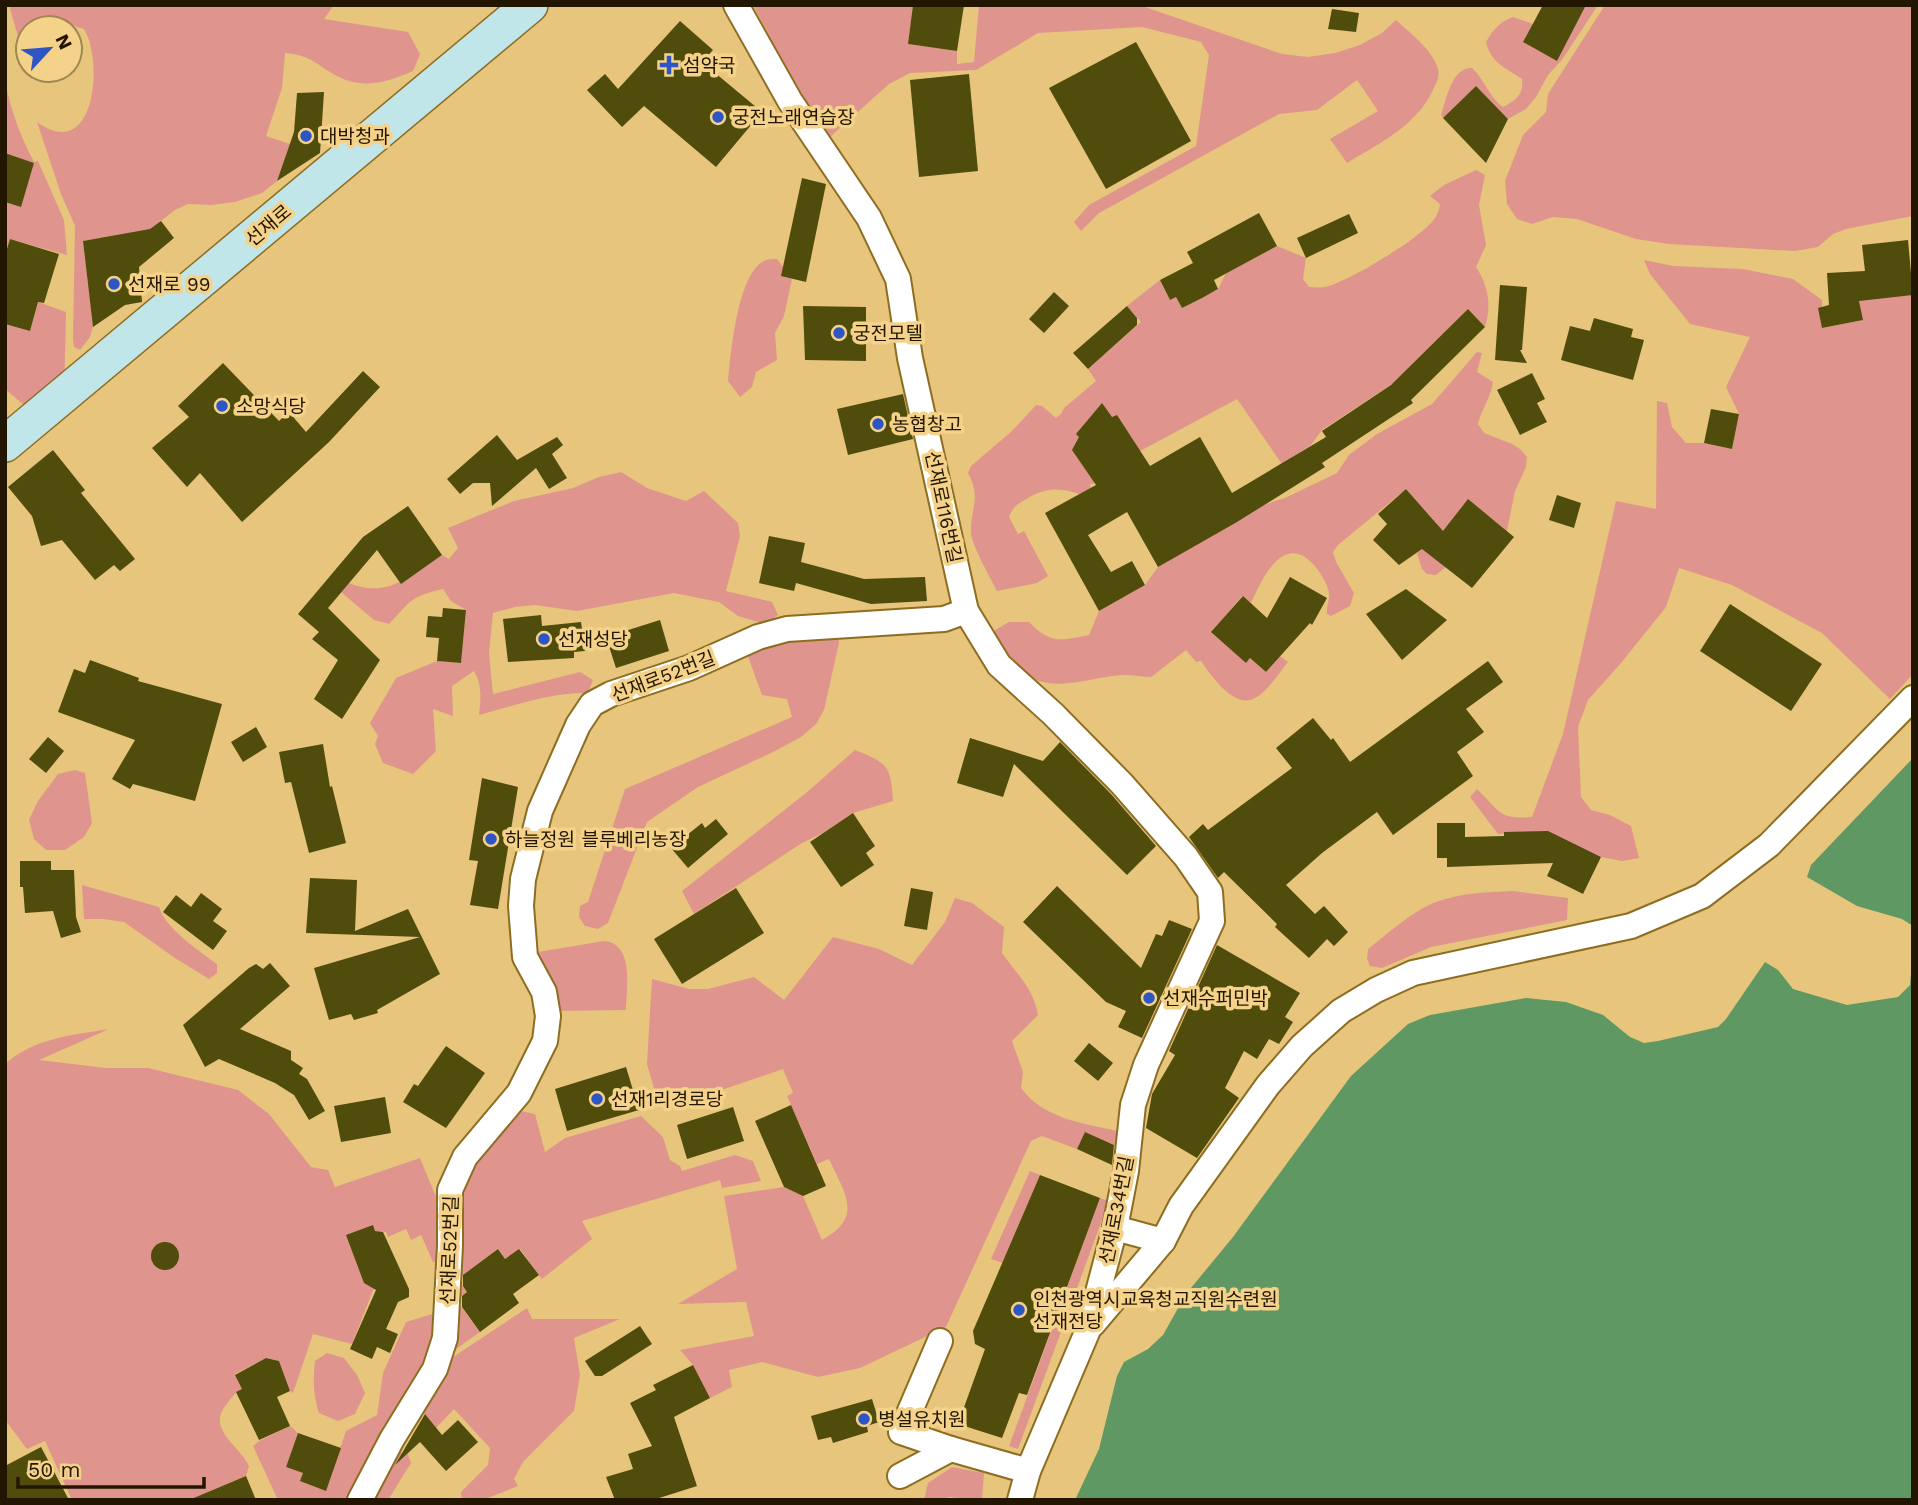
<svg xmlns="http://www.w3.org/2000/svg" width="1918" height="1505" font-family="'Work Sans','Noto Sans KR',sans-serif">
<rect width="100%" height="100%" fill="#e7c57c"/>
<g fill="#df958e">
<path d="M9 5H334L324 19 408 32 420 54 413 71C390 81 364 90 339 77 317 66 312 55 285 53L282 88 266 136 290 144 277 181 262 193 235 202 211 205 188 204 175 210 135 241 119 236 83 241 93 327 90 337 80 350 74 347 73 338 75 226 61 194 37 122C95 164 104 62 84 29L74 26 70 30 28 28V46L20 44Z"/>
<path d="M753 5H913L908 44 957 51V64L974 62 979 5H1139L1282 54 1308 57 1335 53 1360 45 1382 33 1396 20C1410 33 1433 50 1438 69 1440 77 1436 83 1433 90 1416 126 1380 143 1347 163L1330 139 1378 111 1357 80 1317 110 1279 114 1099 213 1081 231 1074 222 1089 205 1196 146 1209 55 1201 42 1142 27 1038 33 976 70 910 73 889 84 830 137 805 104Z"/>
<path d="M1586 5H1598L1562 60 1548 75 1536 97 1526 109 1508 119 1476 86 1443 118 1441 115C1447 98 1451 68 1472 68 1485 80 1489 97 1503 107 1516 101 1524 94 1522 79 1506 68 1491 63 1486 42 1493 30 1499 22 1513 17L1533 24 1524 42 1557 60Z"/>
<path d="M1605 5H1913V216L1846 229 1833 234 1818 247 1795 251 1669 244 1636 239 1577 219 1553 217 1532 224 1517 219 1507 204 1505 181 1523 135 1546 112 1548 94Z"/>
<path d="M5 81C11 111 20 135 34 162L38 161 64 220 67 255 10 239 5 255V202L21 206 34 163 5 153Z"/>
<path d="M1476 170 1485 175 1479 205 1486 245 1476 267C1488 285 1492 306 1485 327L1468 309 1398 380 1322 430 1311 445 1282 464 1237 399 1142 450 1093 484H1090L1094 498C1066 491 1055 483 1028 498 1018 504 1013 506 1009 517L1018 534 1024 531 1048 576 1037 583 997 591C991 579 972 545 971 534 970 508 982 499 968 473L971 466 1012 431 1036 405 1042 406 1056 418 1061 414 1064 408 1096 381 1088 369 1141 322 1127 306 1160 280 1170 300 1176 297 1182 308 1218 289 1226 273 1277 246 1306 258 1303 279 1309 287C1314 287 1320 288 1325 287 1350 281 1413 242 1430 224 1436 218 1439 212 1440 204L1430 196 1444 185Z"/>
<path d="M777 259 783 267 782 276 792 279 784 316 775 333 777 360 756 372 752 387 740 397 728 381C731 354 737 271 766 260 770 259 773 259 777 259Z"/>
<path d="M1644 260 1673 266 1743 269 1793 279 1822 300 1823 328 1862 320 1859 300 1913 295V674L1890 699 1822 633 1732 585 1679 568 1666 607 1621 663 1588 700 1578 727 1581 797 1591 810 1610 815 1631 826 1639 858 1622 861 1601 857 1542 831 1498 834 1470 797 1477 789C1499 810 1498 820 1532 817L1563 734 1616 501 1656 509 1657 401 1667 403 1672 427 1686 443H1704L1732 449 1739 414 1726 387 1750 337 1690 324 1650 274Z"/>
<path d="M38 302 66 312 64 396 38 417 5 389V324L30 331Z"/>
<path d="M1477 352 1482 353 1477 372 1493 382C1491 397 1482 408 1478 424L1484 433 1512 444 1520 449 1527 457 1526 467 1515 491 1507 531 1468 500 1446 567 1436 575 1427 574 1422 569 1417 553 1426 546 1438 525 1406 489 1338 545 1333 552 1336 562 1354 593 1350 606 1331 616 1327 614C1326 606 1330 600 1329 593 1327 582 1320 572 1313 564 1283 532 1262 579 1251 603L1242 596 1216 627 1246 663 1250 658 1266 672 1280 656 1288 662C1278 674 1267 693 1253 699 1233 708 1210 674 1201 661L1196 662 1186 650 1151 677C1142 677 1133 675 1124 675 1098 676 1068 688 1043 682 1030 680 999 654 995 641 994 637 995 634 995 630L1009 622H1029C1050 644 1060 641 1089 635L1099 611 1145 585 1158 567 1260 506 1285 498 1337 473 1349 455 1377 434 1432 404Z"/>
<path d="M621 472 647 488 686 501 704 491 738 523 740 536 726 591 772 602 778 615 765 624 738 616 719 602 674 593 577 611 535 605 515 607 493 613 489 653 493 694 580 672 593 680 588 693C551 692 514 706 479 715 481 700 482 684 474 671L452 686 453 716 433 709 436 751 413 774 383 763 375 744 378 736 370 723 396 678 437 661 461 663 466 610 451 601 443 589C409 597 411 601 389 624L374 620 341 592 349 583C385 599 412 576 442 555L449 559 458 548 448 528 514 501 573 488 599 477Z"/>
<path d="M838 633 839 643 824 710 816 724 801 737 773 752 698 787 647 822 608 923 598 929 585 926 579 917 580 906 588 902 625 789 792 717 787 699 762 695 746 651 782 636Z"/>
<path d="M855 750C887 763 891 765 893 801L853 813 825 832 802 843 694 914 682 891 806 793Z"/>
<path d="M75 770 85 773 92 823 84 837 65 850H46L34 839 29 820 38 801 58 774Z"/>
<path d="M82 885 159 907C165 928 199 951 217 964V973L209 979 175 958 124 922 103 919H84Z"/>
<path d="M1513 891 1568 898 1567 920 1431 947 1382 968 1370 966 1367 959 1368 949C1389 933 1412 911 1436 902 1460 893 1488 892 1513 891Z"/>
<path d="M955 898 972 903 1004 927 1002 953C1016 973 1034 989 1038 1015L1012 1041 1023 1072 1021 1088C1044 1119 1082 1123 1118 1131L1119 1147 1085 1132 1077 1149 1042 1136 1031 1141 946 1327 860 1368 818 1377 762 1362 729 1370 732 1387 710 1398 693 1365 680 1350 754 1336 746 1302 678 1304 737 1269 724 1196 784 1187 803 1196 822 1240C864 1217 845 1194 829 1159L817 1164 787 1096 793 1093 783 1069 686 1102 655 1092 647 1064 652 979 689 989H708L754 977 784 1000 833 937 879 949 912 965 945 922Z"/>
<path d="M604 941C634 943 627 988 626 1010L558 1011C560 1000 543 965 538 952Z"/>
<path d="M109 1029 39 1060 106 1068H148L238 1090 269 1114 311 1167 328 1170 335 1187 420 1158 439 1204 441 1262H433L421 1235 411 1240 406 1229 388 1237 386 1232 375 1231 372 1225 374 1288 352 1344 313 1334 293 1393 290 1391 279 1361 266 1358 235 1374 242 1389C234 1393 231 1399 226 1405 206 1429 240 1446 249 1466L246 1476 210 1491 214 1500H72L45 1441 27 1449 5 1420V1064C34 1038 73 1035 109 1029Z"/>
<path d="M516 1110 535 1114 545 1152 565 1138 641 1116 663 1137 670 1160 680 1166 682 1171 735 1155 753 1161 761 1181 722 1188 720 1180 582 1221 592 1239 542 1279 520 1249 505 1259 498 1249 458 1279 467 1292 456 1300 480 1332 449 1354 458 1201 469 1164Z"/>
<path d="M1030 1171 1040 1175 1003 1263 991 1259Z"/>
<path d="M1100 1198 1109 1201 1018 1449 1009 1446Z"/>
<path d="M527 1308 532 1319H620L574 1338 580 1375 574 1411 523 1462 514 1479 518 1486 483 1500H462L461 1492 488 1465 490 1448 454 1409 436 1428 420 1409 435 1369Z"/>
<path d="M439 1312 436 1342 353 1500H278L253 1446 259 1441 290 1426 298 1433 286 1467 303 1473 301 1481 326 1490 346 1431 377 1415 383 1373 406 1322Z"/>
<path d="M327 1353 344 1358 357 1375 365 1393 355 1414 338 1421 319 1413C313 1396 313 1379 315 1361Z"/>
<path d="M397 1452 408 1454 411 1463 388 1500H369Z"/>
<path d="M952 1467 984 1473 982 1500 948 1497 947 1500H924L928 1483Z"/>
</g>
<g fill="#609863">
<path d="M1913 758V926L1902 919 1857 906 1807 877 1811 865Z"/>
<path d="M1913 951V1500H1075L1099 1449 1117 1376 1124 1362 1148 1349 1163 1335 1186 1294 1233 1237 1351 1076 1408 1024 1430 1015 1526 998 1566 1002 1603 1015 1630 1037 1644 1043 1658 1041 1718 1027 1726 1019 1765 962 1778 970 1793 989 1847 1005 1898 997 1910 985Z"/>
</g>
<g fill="#504c0c">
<path d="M913 5H964L957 51 908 44Z"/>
<path d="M1543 5H1586L1557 61 1523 42Z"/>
<path d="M1332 9 1359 13 1356 32 1328 29Z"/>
<path d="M680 21 713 50 702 62 762 112 716 167 644 106 622 127 587 90 605 74 618 89Z"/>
<path d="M1136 42 1191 141 1106 189 1049 88Z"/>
<path d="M969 74 978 171 919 177 910 80Z"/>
<path d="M1476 86 1508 119 1486 163 1443 118Z"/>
<path d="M324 92 320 153 277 181 294 132 297 93Z"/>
<path d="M5 153 34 163 21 207 5 202Z"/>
<path d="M802 178 826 184 806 282 781 276Z"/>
<path d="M1259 213 1277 246 1214 280 1218 289 1202 298 1182 308 1176 297 1170 300 1160 280 1193 263 1187 252Z"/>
<path d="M1349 214 1358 233 1306 258 1297 238Z"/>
<path d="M161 221 174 238 139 267 142 302 125 305 93 327 83 241 150 229Z"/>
<path d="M10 239 59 254 44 303 38 302 30 331 5 324V255Z"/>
<path d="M1908 240 1913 295 1859 301 1863 320 1822 328 1818 308 1829 305 1827 273 1865 271 1862 245Z"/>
<path d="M1500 285 1527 287 1522 350H1520L1527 363 1495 360Z"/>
<path d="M1054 292 1069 306 1044 333 1029 319Z"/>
<path d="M803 306 866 307V361L805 360Z"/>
<path d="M1127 306 1137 318V325L1088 369 1073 353Z"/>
<path d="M1468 309 1485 327 1411 400 1413 403 1322 463 1325 467 1237 522 1158 567 1127 512 1088 535 1111 572 1132 561 1145 585 1099 611 1045 513 1096 485 1072 450 1079 437 1076 434 1102 403 1112 417 1117 415 1150 466 1200 437 1232 493 1326 437 1322 431 1391 385Z"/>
<path d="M1594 318 1633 329 1631 337 1644 340 1633 380 1561 360 1570 326 1590 331Z"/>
<path d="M223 363 279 421 289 412 306 432 363 371 380 387 329 442 242 522 200 473 187 487 152 448 189 417 178 406Z"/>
<path d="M1532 373 1545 399 1537 403 1547 422 1520 435 1497 390Z"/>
<path d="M903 394 913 439 848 455 837 409Z"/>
<path d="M1711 409 1739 414 1732 449 1704 443Z"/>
<path d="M497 435 517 460 557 437 563 445 552 454 567 478 549 489 536 468 492 506 490 483H473L460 494 447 479Z"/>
<path d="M53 450 85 490 81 493 135 559 120 571 114 565 95 580 62 540 41 546 32 516 8 487Z"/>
<path d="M1406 489 1443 531 1468 499 1514 537 1472 588 1422 549 1399 565 1373 540 1387 524 1378 514Z"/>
<path d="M1557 495 1581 503 1574 528 1549 520Z"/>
<path d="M408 506 442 555 401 584 377 550 328 608 380 660 342 719 314 699 338 660 312 639 319 632 298 614 363 537Z"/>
<path d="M769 536 805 543 801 562 864 579 925 577 927 601 871 604 796 583 794 591 759 583Z"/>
<path d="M1290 577 1327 598 1312 625 1310 623 1266 672 1250 658 1246 663 1211 632 1243 596 1267 618Z"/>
<path d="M1406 589 1447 620 1402 660 1366 614Z"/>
<path d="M1730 604 1822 664 1791 711 1700 651Z"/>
<path d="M443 608 466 610 461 663 437 661 439 638 426 637 428 616 442 617Z"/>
<path d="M541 615 542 626 581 622 585 651 574 652V658L508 662 503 619Z"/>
<path d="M660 620 669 651 616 668 606 637Z"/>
<path d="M90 660 139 678 138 681 222 704 195 801 133 784 130 789 112 779 135 740 58 712 74 669 85 673Z"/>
<path d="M1488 661 1503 682 1466 709 1484 732 1457 752 1473 776 1393 835 1377 812 1322 853 1286 885 1315 914 1324 906 1348 932 1334 946 1327 939 1309 958 1275 927 1277 924 1224 872 1218 878 1189 837 1203 824 1208 830 1292 768 1276 748 1313 718 1331 740 1333 738 1350 762Z"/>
<path d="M256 727 267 747 243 762 231 742Z"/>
<path d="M48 737 64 751 46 773 29 759Z"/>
<path d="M970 738 1043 761 1060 742 1111 794 1156 846 1127 875 1014 764 1003 797 957 783Z"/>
<path d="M323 744 330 787 332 786 346 843 309 853 291 782 285 783 279 752Z"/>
<path d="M482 778 518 787 498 909 470 905 478 861 469 860Z"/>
<path d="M853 813 875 846 866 853 874 865 841 887 810 842Z"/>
<path d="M716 819 728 834 688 868 671 848 702 823 705 828Z"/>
<path d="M1437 823H1465V837L1504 836V832L1548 831 1601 857 1583 894 1547 876 1553 863 1447 867V858H1437Z"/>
<path d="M20 861H51V870H74L76 917 81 932 61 938 53 911 25 913 23 887H20Z"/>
<path d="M310 878 357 880 355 931 408 909 440 974 377 1010 378 1013 354 1020 351 1014 329 1020 314 968 420 937 306 933Z"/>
<path d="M1057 886 1141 968 1156 934 1162 936 1169 920 1192 929 1142 1038 1118 1027 1126 1011 1106 1002 1023 922Z"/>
<path d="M736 888 764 933 682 984 654 939Z"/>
<path d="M911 888 933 892 927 930 904 926Z"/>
<path d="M201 893 222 909 213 921 227 931 213 950 163 912 176 895 191 907Z"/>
<path d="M1217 945 1300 993 1285 1017 1293 1022 1279 1044 1269 1039 1257 1059 1244 1051 1225 1088 1239 1098 1197 1158 1146 1128 1152 1094 1175 1055 1169 1051Z"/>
<path d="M270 963 290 986 240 1029 291 1051V1060L303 1068 299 1074 307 1079 325 1111 309 1120 294 1095 275 1083 219 1059 205 1067 183 1025 249 968 256 964 263 969Z"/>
<path d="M1089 1043 1113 1063 1098 1081 1074 1061Z"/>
<path d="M446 1046 485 1073 446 1128 403 1102 414 1084 418 1086Z"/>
<path d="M626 1067 639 1110 567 1131 555 1089Z"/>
<path d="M385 1097 391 1133 341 1142 334 1106Z"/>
<path d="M791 1105 826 1186 803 1196 784 1187 755 1121Z"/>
<path d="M733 1107 744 1141 687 1159 677 1125Z"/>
<path d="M1085 1132 1114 1145 1112 1165 1077 1149Z"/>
<path d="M1040 1175 1100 1198 1027 1395 1019 1393 1002 1438 958 1424 985 1349 975 1344 973 1331Z"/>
<path d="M373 1225 375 1231 383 1232 409 1289V1297L398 1302 386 1329 398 1334 390 1353 377 1347 372 1359 350 1349 376 1290 364 1283 346 1235Z"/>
<circle cx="165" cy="1256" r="14"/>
<path d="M498 1249 505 1259 519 1249 539 1275 513 1294 519 1303 480 1332 462 1307V1296L467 1292 463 1286V1275Z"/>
<path d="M640 1326 652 1344 602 1376H595L585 1361Z"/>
<path d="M266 1358 279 1361 290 1391 277 1397 290 1426 259 1440 236 1392 242 1389 235 1375Z"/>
<path d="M693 1365 710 1398 674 1417 697 1486 653 1500H615L606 1477 633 1469 628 1454 652 1446 630 1403 656 1390 653 1385Z"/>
<path d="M872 1399 879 1422 867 1426 868 1432 833 1443 831 1437 818 1440 811 1416Z"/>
<path d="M425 1414 442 1435 458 1420 478 1442 446 1471 420 1442 395 1465Z"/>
<path d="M298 1433 341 1448 326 1491 300 1481 303 1473 286 1467Z"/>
<path d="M41 1447 69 1500H5V1466Z"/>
<path d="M246 1476 256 1500H189Z"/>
</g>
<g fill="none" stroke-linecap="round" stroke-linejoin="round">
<g stroke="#8d6d20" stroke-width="28">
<g id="street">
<path d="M736 5 790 101 869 218 898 279 910 358 966 611 999 665 1053 714 1122 784 1186 857 1210 892 1212 921 1146 1065 1133 1105 1126 1171 1115 1228 1088 1330 1028 1471 1020 1500"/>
<path d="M1115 1228 1163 1241"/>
<path d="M1093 1324 1163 1241 1181 1206 1268 1085 1302 1046 1341 1011 1376 990 1413 973 1631 926 1702 896 1769 845 1913 698"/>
<path d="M940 1341 901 1432 951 1449"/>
<path d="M900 1476 951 1449 1028 1471"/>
<path d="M360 1500 392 1439 435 1369 445 1338 450 1246V1190L465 1157 519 1093 545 1041 548 1016 544 992 525 957 521 906 523 879 540 811 578 725 592 704 611 694 689 668 758 637 787 629 944 619 966 611"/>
</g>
</g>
<g stroke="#8d6d20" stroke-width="38">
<path id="secondary" d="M5 444 530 5"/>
</g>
<use href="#street" stroke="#fff" stroke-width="24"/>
<use href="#secondary" stroke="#c0e6ea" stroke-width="35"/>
</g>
<g fill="#2e55c4" stroke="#f5d289" stroke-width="2.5">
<path d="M665.5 54.5h7v7h7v7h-7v7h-7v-7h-7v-7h7z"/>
<circle cx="718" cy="117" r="7"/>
<circle cx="306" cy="136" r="7"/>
<circle cx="114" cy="284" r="7"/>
<circle cx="839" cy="333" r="7"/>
<circle cx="222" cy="406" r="7"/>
<circle cx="878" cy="424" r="7"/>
<circle cx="544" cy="639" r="7"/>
<circle cx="491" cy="839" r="7"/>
<circle cx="1149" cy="998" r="7"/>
<circle cx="597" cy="1099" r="7"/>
<circle cx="1019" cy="1310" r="7"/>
<circle cx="864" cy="1419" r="7"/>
</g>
<g text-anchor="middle" stroke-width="7" stroke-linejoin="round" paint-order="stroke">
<g font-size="19" fill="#231600" stroke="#f5d289" text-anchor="start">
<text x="683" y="72">섬약국</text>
<text x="732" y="124">궁전노래연습장</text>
<text x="320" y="143">대박청과</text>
<text x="128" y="291">선재로 99</text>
<text x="853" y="340">궁전모텔</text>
<text x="236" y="413">소망식당</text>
<text x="892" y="431">농협창고</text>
<text x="558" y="646">선재성당</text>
<text x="505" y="846">하늘정원 블루베리농장</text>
<text x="1163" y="1005">선재수퍼민박</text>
<text x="611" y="1106">선재1리경로당</text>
<text x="1033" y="1306">인천광역시교육청교직원수련원<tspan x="1033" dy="22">선재전당</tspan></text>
<text x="878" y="1426">병설유치원</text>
</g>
<g font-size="19" fill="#231600" stroke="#f5d289">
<text transform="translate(268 225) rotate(-40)" y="7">선재로</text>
<text transform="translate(944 507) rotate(78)" y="7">선재로116번길</text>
<text transform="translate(663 676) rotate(-21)" y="7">선재로52번길</text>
<text transform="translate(1116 1210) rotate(-79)" y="7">선재로34번길</text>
<text transform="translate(449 1250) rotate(-88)" y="7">선재로52번길</text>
</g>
</g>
<rect width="1918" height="1505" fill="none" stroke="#231600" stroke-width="14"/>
<g transform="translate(49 49) rotate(64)"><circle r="33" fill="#f5d289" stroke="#a18752" stroke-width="2"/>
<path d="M0-5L12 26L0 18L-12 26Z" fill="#2e55c4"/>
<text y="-10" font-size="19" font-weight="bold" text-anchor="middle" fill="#231600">N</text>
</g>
<path d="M18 1477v10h186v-10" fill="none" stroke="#231600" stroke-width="3.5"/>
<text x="28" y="1477" font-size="21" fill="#231600" stroke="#f5d289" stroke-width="5" paint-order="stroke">50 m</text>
</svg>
